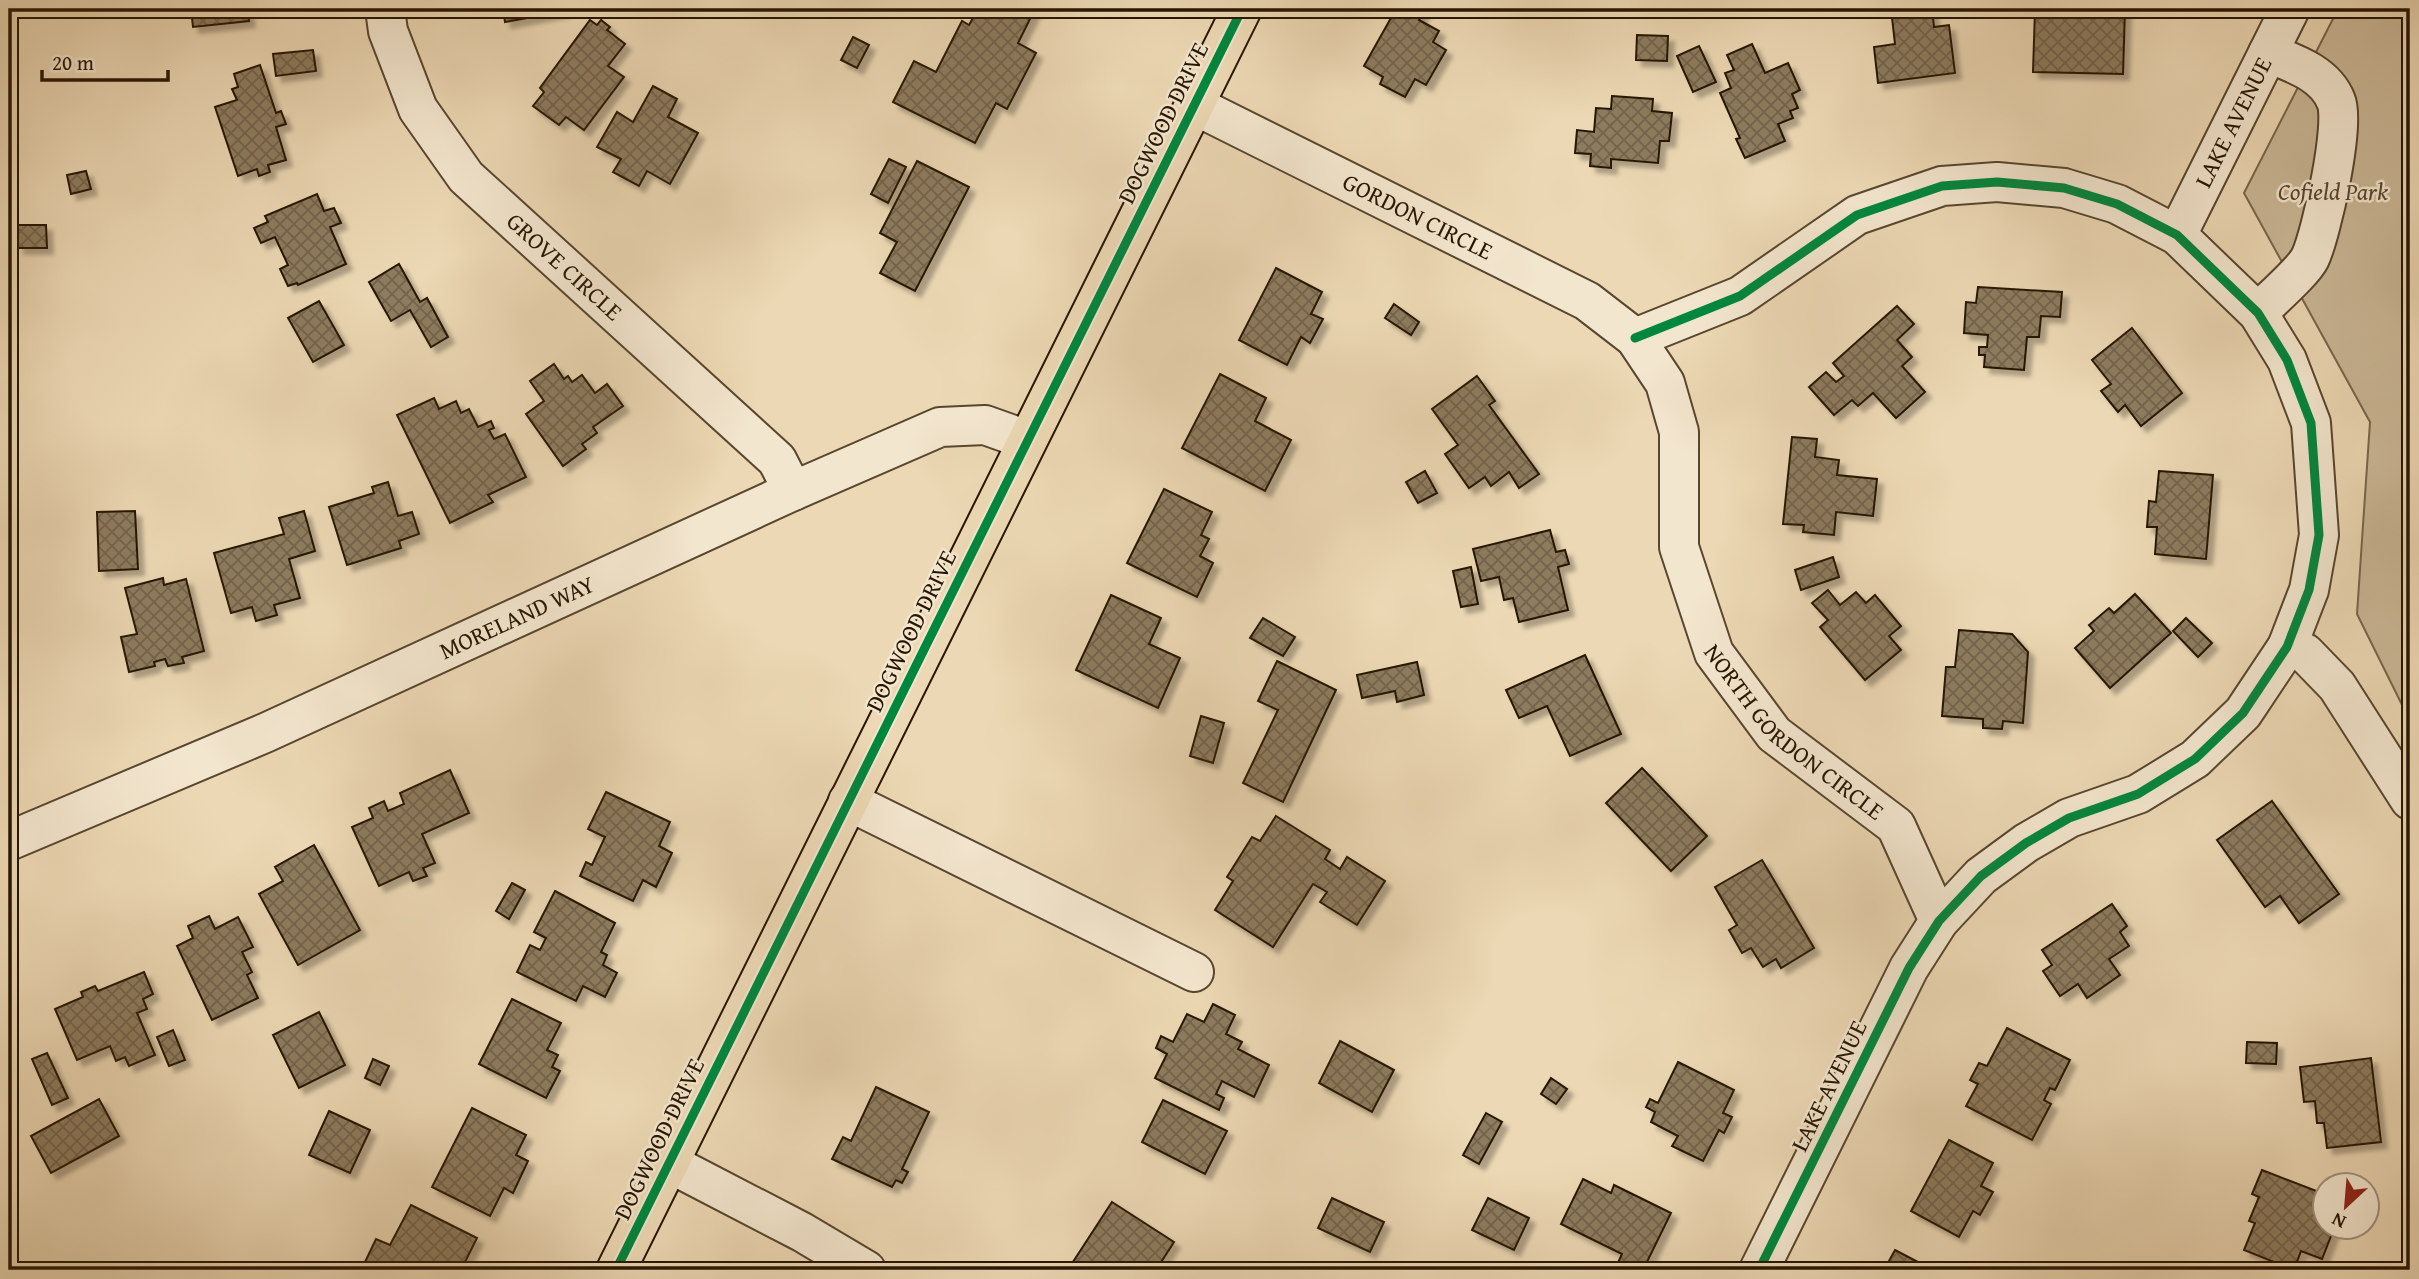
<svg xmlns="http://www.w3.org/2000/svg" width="2419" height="1279" font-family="'Gentium Book Plus',serif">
<defs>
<pattern id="building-cross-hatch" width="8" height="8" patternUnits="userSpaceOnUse" patternTransform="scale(1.75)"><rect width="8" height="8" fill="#8d7b5f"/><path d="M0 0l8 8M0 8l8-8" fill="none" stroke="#73644c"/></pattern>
<filter id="shadow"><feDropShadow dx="6" dy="6" stdDeviation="2" flood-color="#0004"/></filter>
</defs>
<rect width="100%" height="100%" fill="#ecd8b4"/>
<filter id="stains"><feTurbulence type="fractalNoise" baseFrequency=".00286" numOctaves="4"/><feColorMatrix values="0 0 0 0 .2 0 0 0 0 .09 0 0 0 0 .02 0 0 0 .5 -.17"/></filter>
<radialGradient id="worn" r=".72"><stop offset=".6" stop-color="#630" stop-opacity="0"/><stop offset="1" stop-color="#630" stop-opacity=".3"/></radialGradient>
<path fill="#cab796" stroke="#78664c" stroke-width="2" d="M2338 9H2410V721L2357 614 2370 422 2244 193Z"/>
<g fill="url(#building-cross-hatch)" stroke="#261602" stroke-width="2" filter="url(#shadow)">
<path d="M191 9H247L249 21 193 27Z"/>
<path d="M503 9H564L565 11 505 22Z"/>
<path d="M978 9H1035L1018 43 1036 53 1007 109 996 103 975 143 893 102 914 61 936 72 962 21 969 25Z"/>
<path d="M1396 9H1425L1419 20 1439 31 1433 42 1446 50 1426 85 1415 79 1405 97 1380 84 1383 77 1364 66Z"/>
<path d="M1891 9H1932L1934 27 1949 25 1955 73 1878 83 1874 47 1895 44Z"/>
<path d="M2035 9H2125L2123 74 2033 72Z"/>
<path d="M590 20 597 25 601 20 610 27 607 30 625 44 608 66 624 77 584 130 566 117 559 125 533 106 544 92 540 88Z"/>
<path d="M1637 35 1668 36 1667 61 1636 60Z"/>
<path d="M853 37 869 45 857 68 841 60Z"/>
<path d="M1752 44 1765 73 1788 63 1800 90 1792 94 1798 108 1790 111 1793 118 1778 124 1785 141 1745 158 1736 139 1740 138 1720 93 1731 88 1725 73 1734 70 1727 55Z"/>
<path d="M1699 46 1716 82 1693 92 1677 56Z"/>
<path d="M313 50 316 71 276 76 273 54Z"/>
<path d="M260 65 276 113 281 111 286 124 276 127 286 160 268 165 270 172 259 176 257 169 238 176 215 107 237 100 232 89 238 87 234 74Z"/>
<path d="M653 86 677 99 668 117 698 133 670 184 647 171 639 186 613 172 621 159 597 147 617 112 633 122Z"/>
<path d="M1612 96 1653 99 1652 111 1672 113 1669 141H1660L1658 163 1611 159V168L1590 166 1591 154 1575 153 1577 130 1594 132 1596 108 1611 109Z"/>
<path d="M889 159 906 167 888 203 871 194Z"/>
<path d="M917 161 969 187 915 291 880 273 897 242 880 233Z"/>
<path d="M86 171 91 189 71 194 67 175Z"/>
<path d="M317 194 324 211 334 208 341 223 330 227 346 264 298 285 297 283 288 286 280 269 288 265 275 237 261 243 254 228 268 222 265 216Z"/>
<path d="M17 225H46L47 248H18Z"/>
<path d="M399 264 420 302 427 298 448 337 431 347 410 310 391 321 369 282Z"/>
<path d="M1276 268 1322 292 1311 314 1323 319 1310 343 1301 337 1287 365 1239 340Z"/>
<path d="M1978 287 2062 292 2060 317 2041 316 2039 337H2027L2024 370 1984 367 1985 355H1979V347H1987L1988 335 1964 333 1966 302 1976 303Z"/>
<path d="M319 301 344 345 313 362 288 318Z"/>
<path d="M1394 304 1419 322 1411 335 1385 318Z"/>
<path d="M1897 306 1914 324 1897 340 1912 357 1902 366 1925 392 1896 418 1873 393 1858 406 1852 400 1834 415 1809 387 1826 372 1836 382 1844 376 1833 363Z"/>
<path d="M2132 328 2182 393 2141 426 2125 405 2118 412 2101 391 2111 384 2092 360Z"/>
<path d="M554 364 564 379 568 376 572 382 582 375 595 393 607 384 623 406 593 427 597 433 582 444 586 449 563 466 526 414 544 401 530 381Z"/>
<path d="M1220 374 1266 398 1255 421 1291 440 1265 491 1182 448Z"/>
<path d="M1477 376 1495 401 1489 405 1539 474 1519 488 1509 472 1491 486 1485 477 1469 488 1445 454 1458 445 1432 409Z"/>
<path d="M434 398 439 409 456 401 461 413 469 409 478 427 491 421 494 428 489 430 494 439 505 434 526 477 488 495 493 502 450 523 397 415Z"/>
<path d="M1792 437 1817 439 1815 457 1839 460 1837 475 1877 479 1873 516 1836 512 1834 535 1803 532 1804 525 1783 524Z"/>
<path d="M1425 471 1437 493 1418 503 1406 482Z"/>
<path d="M2159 471 2213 475 2206 559 2155 554 2157 527H2147L2149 501 2156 502Z"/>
<path d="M388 482 398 516 412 512 419 534 399 541 401 548 347 565 329 507 374 493 372 487Z"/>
<path d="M1164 489 1212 512 1201 535 1209 539 1200 556 1213 563 1197 597 1127 563Z"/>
<path d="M135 511 138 569 99 571 97 512Z"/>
<path d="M304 511 315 551 289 559 300 598 274 605 277 615 256 621 252 607 231 613 214 553 284 534 279 518Z"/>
<path d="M1550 530 1556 552 1565 550 1569 564 1558 567 1568 610 1519 622 1513 598 1504 600 1499 577 1481 581 1473 549Z"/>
<path d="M1833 557 1839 577 1801 590 1795 570Z"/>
<path d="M1471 567 1478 604 1461 607 1453 571Z"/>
<path d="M163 578 164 585 186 579 204 651 182 657 184 663 168 666 165 659 154 662 155 666 129 672 121 637 137 634 125 588Z"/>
<path d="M1828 590 1840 605 1856 592 1866 603 1875 595 1901 626 1889 636 1901 650 1865 680 1820 627 1828 620 1812 603Z"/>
<path d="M2135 594 2171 633 2110 688 2075 648 2094 631 2089 625 2109 608 2114 613Z"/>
<path d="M1111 595 1161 618 1149 644 1180 658 1158 708 1076 670Z"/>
<path d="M1263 618 1295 637 1283 656 1250 638Z"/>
<path d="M2186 618 2212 643 2198 657 2173 631Z"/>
<path d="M1959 630 2012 634 2028 652 2023 723 2003 721 2002 729 1983 728V719L1942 716 1946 667H1955Z"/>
<path d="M1585 655 1621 734 1570 756 1547 706 1519 718 1506 690Z"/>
<path d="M1277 661 1336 690 1283 802 1243 783 1278 710 1258 701Z"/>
<path d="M1417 662 1424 695 1397 702 1395 691 1362 698 1357 675Z"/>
<path d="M1201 716 1224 723 1213 763 1190 756Z"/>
<path d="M1642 768 1707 836 1671 871 1606 803Z"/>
<path d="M450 770 469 813 422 834 435 863 423 868 427 876 413 881 409 872 379 886 352 827 373 818 369 808 384 801 388 811 404 804 400 793Z"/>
<path d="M606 792 670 822 659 846 672 853 656 887 643 880 633 901 580 876 586 862 592 865 605 837 588 829Z"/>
<path d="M2272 801 2339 894 2299 923 2280 896 2265 907 2217 840Z"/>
<path d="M1276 816 1330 850 1325 859 1340 869 1347 857 1385 881 1357 925 1320 902 1327 892 1313 884 1273 947 1215 910 1233 881 1227 877 1252 837 1260 841Z"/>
<path d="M314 845 360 930 298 965 259 894 283 881 275 867Z"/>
<path d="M1762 860 1814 948 1781 968 1776 959 1763 967 1751 948 1742 953 1729 930 1737 925 1715 887Z"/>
<path d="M512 883 525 890 509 919 496 911Z"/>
<path d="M555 891 615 923 601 952 607 955 603 965 617 973 605 997 583 986 576 1001 517 972 530 945 540 950 546 938 534 932Z"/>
<path d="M2112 904 2127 926 2120 932 2129 946 2109 959 2120 975 2087 998 2078 984 2060 996 2043 971 2052 965 2042 950Z"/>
<path d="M209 916 215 929 238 917 253 947 242 952 252 972 247 975 258 998 212 1020 177 946 193 938 188 926Z"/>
<path d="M144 972 153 994 143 999 147 1009 137 1013 155 1055 129 1066 125 1057 116 1061 110 1046 77 1060 55 1009 83 997 81 992 95 986 98 991Z"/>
<path d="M512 999 561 1023 547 1050 558 1055 552 1067 560 1071 546 1098 479 1064Z"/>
<path d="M1213 1004 1235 1015 1226 1034 1242 1042 1238 1049 1269 1065 1254 1097 1222 1081 1216 1094 1224 1098 1219 1110 1155 1078 1167 1054 1156 1048 1161 1036 1173 1042 1187 1014 1204 1022Z"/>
<path d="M319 1012 345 1065 299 1088 273 1035Z"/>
<path d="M2007 1028 2070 1060 2055 1090 2050 1088 2044 1100 2051 1104 2032 1140 1966 1106 1978 1084 1970 1080 1979 1063 1987 1066Z"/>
<path d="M173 1030 185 1060 169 1066 157 1037Z"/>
<path d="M1340 1041 1394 1070 1372 1112 1319 1083Z"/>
<path d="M2247 1042 2277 1043 2276 1064 2246 1063Z"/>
<path d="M47 1053 68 1098 52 1105 32 1059Z"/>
<path d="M2371 1058 2381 1142 2327 1148 2324 1123H2317L2315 1101 2304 1102 2300 1067Z"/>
<path d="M373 1059 389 1066 380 1085 365 1078Z"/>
<path d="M1678 1062 1734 1090 1723 1113 1732 1117 1724 1133 1719 1130 1703 1161 1672 1146 1678 1136 1651 1122 1655 1112 1646 1107 1650 1099 1658 1103Z"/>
<path d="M1551 1078 1567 1089 1556 1104 1541 1094Z"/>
<path d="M876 1087 929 1112 902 1169 908 1172 902 1183 896 1180 892 1187 832 1159 843 1137 851 1141Z"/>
<path d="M99 1099 119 1136 51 1173 31 1136Z"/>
<path d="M1163 1100 1227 1131 1205 1174 1142 1142Z"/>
<path d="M472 1108 526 1135 516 1155 528 1161 513 1193 504 1188 490 1216 432 1187Z"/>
<path d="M329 1111 370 1130 350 1173 309 1155Z"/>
<path d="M1486 1113 1502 1122 1479 1164 1463 1155Z"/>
<path d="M1949 1140 1993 1163 1981 1186 1993 1192 1980 1215 1973 1211 1959 1237 1911 1211Z"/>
<path d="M2262 1170 2324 1194V1203L2319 1217 2324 1219V1226H2335L2322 1259 2301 1251 2294 1270 2244 1250 2255 1223 2249 1221 2259 1197 2252 1194Z"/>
<path d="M1583 1179 1611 1193 1614 1185 1671 1213 1643 1270H1623L1616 1267 1622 1254 1561 1224Z"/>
<path d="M1332 1198 1384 1222 1370 1252 1318 1228Z"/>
<path d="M1488 1198 1529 1218 1514 1250 1472 1230Z"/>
<path d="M1112 1202 1174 1242 1156 1270H1078L1071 1265Z"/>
<path d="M411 1205 477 1238 461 1270H382L365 1262 376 1239 390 1245Z"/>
<path d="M1895 1250 1933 1270H1884Z"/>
</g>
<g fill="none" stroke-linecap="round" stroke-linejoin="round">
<g stroke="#58462e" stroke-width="42">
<g id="minor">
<path id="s1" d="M385 9 388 31 418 109 466 177 777 460 793 491"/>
<path id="s2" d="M1194 105 1587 301 1635 338 1665 383 1679 432V547L1714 653 1774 734 1896 826 1939 921"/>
<path id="s3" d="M2177 235 2290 9"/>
<path d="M2258 313C2270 300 2303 272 2310 258 2321 235 2346 123 2336 101 2325 73 2293 63 2268 53"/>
<path d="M1635 338 1740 296 1857 215 1942 186 1997 182 2064 188 2117 204 2177 235 2258 313 2287 360 2311 423 2319 535 2309 590 2287 647 2243 713 2195 759 2138 794 2069 818 2026 843 1981 876 1939 921 1909 968 1759 1270"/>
<path d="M2287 647 2305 653 2337 686 2410 800"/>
<path d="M848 801 1194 972"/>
<path id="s4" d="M9 841 265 733 793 491 940 427 985 425 1027 440"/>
<path d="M669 1163 802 1232 866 1270"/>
</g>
</g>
<g stroke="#261602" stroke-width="42">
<path id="major" d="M616 1270 1242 9"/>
</g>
<use href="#minor" stroke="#f3e6ce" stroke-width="38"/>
<use href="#major" stroke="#ecd8b4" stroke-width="38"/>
<g stroke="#f3e6ce" stroke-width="13">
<g id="cycleway">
<path d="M1635 338 1740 296 1857 215 1942 186 1997 182 2064 188 2117 204 2177 235 2258 313 2287 360 2311 423 2319 535 2309 590 2287 647 2243 713 2195 759 2138 794 2069 818 2026 843 1981 876 1939 921 1909 968 1759 1270"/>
<path d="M616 1270 1242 9"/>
</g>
</g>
<use href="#cycleway" stroke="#00873e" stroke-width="9"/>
</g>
<g text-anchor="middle" stroke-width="5" stroke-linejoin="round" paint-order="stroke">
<g font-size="24" fill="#261602" stroke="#f3e6ce">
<text dy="8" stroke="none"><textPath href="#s3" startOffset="126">LAKE AVENUE</textPath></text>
<text transform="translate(1163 123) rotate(-64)" y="8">DOGWOOD DRIVE</text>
<text dy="8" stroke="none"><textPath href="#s2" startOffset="250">GORDON CIRCLE</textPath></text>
<text dy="8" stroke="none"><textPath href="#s1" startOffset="322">GROVE CIRCLE</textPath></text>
<text dy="8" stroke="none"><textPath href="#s4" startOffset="555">MORELAND WAY</textPath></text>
<text transform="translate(911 631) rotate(-64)" y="8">DOGWOOD DRIVE</text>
<text dy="8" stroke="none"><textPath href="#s2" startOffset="945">NORTH GORDON CIRCLE</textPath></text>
<text transform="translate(1829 1086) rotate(-64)" y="8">LAKE AVENUE</text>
<text transform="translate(659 1139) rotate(-64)" y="8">DOGWOOD DRIVE</text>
</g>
<g font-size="24" font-style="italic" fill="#57462e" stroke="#f3e6ce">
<text x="2333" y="200">Cofield Park</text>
</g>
</g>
<rect width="2419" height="1279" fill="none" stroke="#ecd8b4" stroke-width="35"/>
<rect x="10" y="10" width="2398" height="1258" fill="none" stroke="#261602" stroke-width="3.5"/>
<rect x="18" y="18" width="2384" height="1244" fill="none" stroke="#261602" stroke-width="2"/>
<g transform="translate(2346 1206) rotate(206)"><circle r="33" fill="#f3e6ce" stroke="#a1937c" stroke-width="2"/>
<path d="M0-5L12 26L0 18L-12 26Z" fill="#8f2418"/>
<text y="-10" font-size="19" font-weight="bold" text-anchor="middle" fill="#261602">N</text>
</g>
<path d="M42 70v10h126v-10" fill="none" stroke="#261602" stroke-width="3.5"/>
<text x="52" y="70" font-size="21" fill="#261602" stroke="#f3e6ce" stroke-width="5" paint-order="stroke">20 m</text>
<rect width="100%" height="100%" filter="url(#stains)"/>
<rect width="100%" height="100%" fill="url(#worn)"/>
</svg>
